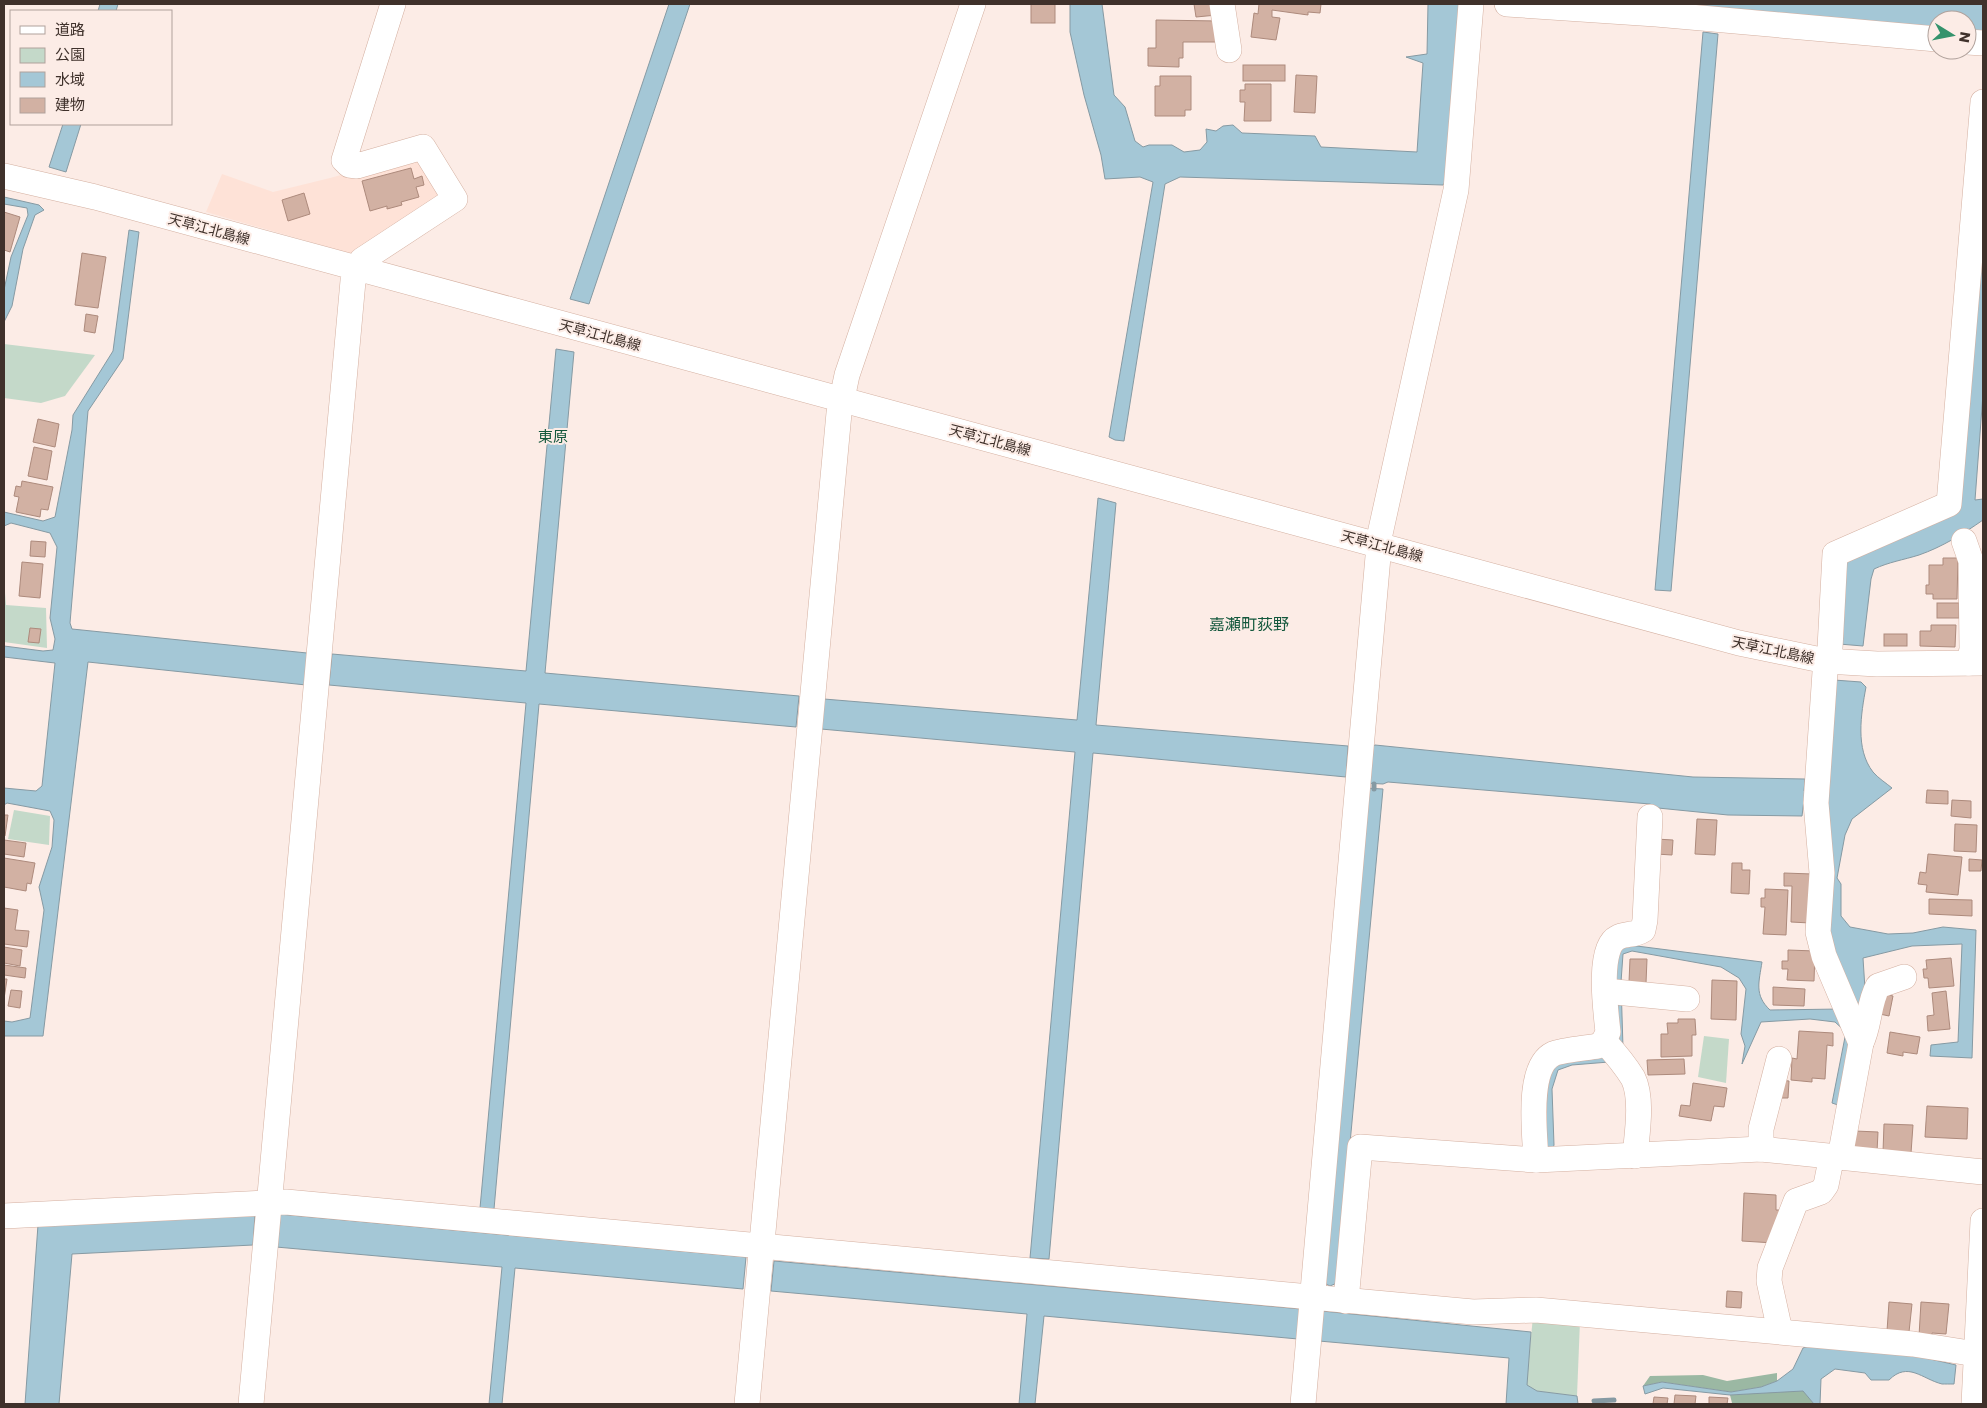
<svg xmlns="http://www.w3.org/2000/svg" width="1987" height="1408" font-family="Poppins,'Noto Sans JP',sans-serif">
<rect width="100%" height="100%" fill="#fcece6"/>
<path fill="#fee2d7" d="M421 153 448 197 359 256 206 212 222 174 273 192 330 178Z"/>
<g fill="#c4d9c9">
<path d="M4 344 95 355 65 396 41 403 4 398Z"/>
<path d="M4 580 6 605 46 608 47 648 4 642Z"/>
<path d="M14 810 50 816 49 845 8 839Z"/>
<path d="M1704 1036 1729 1039 1726 1083 1698 1077Z"/>
<path d="M1533 1317 1580 1321 1577 1396 1537 1391 1526 1385Z"/>
</g>
<g fill="#9bb8a3">
<path d="M1777 1373V1381L1761 1387 1731 1392 1662 1382 1643 1386 1650 1376 1703 1375 1727 1381Z"/>
<path d="M1776 1391H1804L1814 1404 1732 1403 1730 1395Z"/>
</g>
<g fill="#a4c7d6" stroke="#869aa3">
<path d="M100 4H118L116 11H98Z"/>
<path d="M669 4H690L589 304 570 299Z"/>
<path d="M1070 4H1102L1114 95 1125 107 1135 141 1143 147 1149 145H1172L1184 152 1200 150 1207 142 1206 129 1216 131 1223 126 1233 125 1242 133 1315 136 1321 147 1417 152 1423 63 1406 57 1427 54 1428 4H1459L1447 180 1443 185 1180 177 1165 184 1124 441 1115 440 1109 437 1153 182 1140 177 1105 179 1101 155 1084 95 1070 32Z"/>
<path d="M1666 4H1983V34L1967 33V20H1937V30Z"/>
<path d="M1703 32 1718 34 1671 591 1655 590Z"/>
<path d="M63 124H81L66 172 49 167Z"/>
<path d="M1983 159V394L1975 500 1983 499V520C1963 534 1942 547 1919 555 1903 560 1889 562 1874 569L1871 579 1863 646 1839 644 1841 560 1952 515Z"/>
<path d="M4 197 39 205 44 210 35 215 23 249 12 306 4 322V290L11 257 28 215 27 208 4 204Z"/>
<path d="M129 230 139 232 123 359 88 411 70 623 72 629 307 653 306 685 88 662 43 1036H4V1021L12 1022 30 1018 44 910 39 887 52 847 54 820 50 811 7 803 4 805V788L36 791 42 786 55 663 4 657V646L43 651 53 650 55 639 50 618 57 547 50 533 11 523 4 526V512L43 521 55 517 72 430 73 415 113 351Z"/>
<path d="M556 349 574 352 545 673 799 696 796 727 539 704 494 1209 480 1208 526 703 329 685 332 654 526 671Z"/>
<path d="M1098 498 1116 503 1096 725 1348 746 1346 777 1093 753 1049 1259 1030 1258 1075 752 821 729 824 699 1077 720Z"/>
<path d="M1834 680 1861 682 1866 687C1861 714 1855 749 1873 772 1878 778 1886 783 1892 788L1852 819 1845 835 1837 878 1841 884V916L1850 927 1888 934 1913 933 1943 927 1976 930 1972 1058 1930 1056 1931 1045 1958 1042 1962 944 1912 946 1863 958 1865 989 1860 1016 1835 964 1825 912V824Z"/>
<path d="M1375 745 1693 777 1805 779 1804 791 1808 792 1804 800 1802 816 1728 815 1658 808 1650 804 1388 782 1383 784 1365 783 1369 748Z"/>
<path d="M1365 788 1383 789 1337 1283 1330 1286 1322 1282Z"/>
<path d="M1629 945 1762 962C1759 982 1754 995 1770 1010L1841 1009 1851 1033 1844 1107 1832 1103 1846 1032 1835 1022 1810 1019 1761 1022 1742 1064 1745 1046 1741 1034 1746 989 1739 978 1721 967 1632 951 1623 954 1621 982 1623 1048 1609 1062 1572 1065 1558 1070 1552 1089 1554 1145 1552 1151H1547L1543 1087 1558 1060 1590 1054 1618 948Z"/>
<path d="M255 1214 253 1245 72 1254 59 1404H25L38 1225Z"/>
<path d="M279 1214 746 1257 743 1289 515 1268 502 1404H489L502 1267 276 1247Z"/>
<path d="M774 1261 1301 1309 1298 1339 1044 1316 1035 1404H1019L1027 1314 771 1291Z"/>
<path d="M1322 1311 1531 1332 1527 1385 1537 1391 1577 1396 1578 1404H1506L1509 1358 1319 1341Z"/>
<path d="M1811 1345 1913 1355 1956 1365 1954 1384C1950 1384 1945 1384 1942 1384 1922 1379 1908 1361 1889 1380H1871L1865 1373 1835 1369 1821 1379 1820 1404H1814L1803 1391 1730 1395 1663 1388 1645 1394 1643 1386 1662 1382 1731 1392 1761 1387 1777 1381 1793 1369 1803 1348Z"/>
</g>
<g fill="none" stroke-linecap="round" stroke-linejoin="round">
<g stroke="#869aa3" stroke-width="5">
<path d="M1374 789V784"/>
<path d="M1594 1401 1614 1400"/>
</g>
</g>
<g fill="#d2b1a3" stroke="#ad8a7c">
<rect x="1031" y="4" width="24" height="19"/>
<path d="M1194 4H1216L1217 15 1196 17Z"/>
<path d="M1259 4H1321L1320 13 1308 12V15L1272 10V17L1280 18 1276 40 1251 37 1254 13 1258 14Z"/>
<path d="M1156 20 1218 21V42H1183V58H1179V67L1148 66V48H1156Z"/>
<rect x="1243" y="65" width="42" height="16"/>
<path d="M1296 75 1317 76 1315 113 1294 112Z"/>
<path d="M1160 76H1191V110H1185V116H1155V86H1160Z"/>
<path d="M1245 84H1271V121H1244L1245 102H1240V90H1245Z"/>
<path d="M411 168 414 179 422 176 424 185 416 187 419 197 401 202 402 205 387 209V206L370 211 362 181Z"/>
<path d="M304 193 310 214 288 221 282 200Z"/>
<path d="M4 212 20 217 10 252 4 250Z"/>
<path d="M82 253 106 257 98 308 75 305Z"/>
<path d="M86 314 98 316 95 333 84 331Z"/>
<path d="M38 419 59 424 55 447 33 442Z"/>
<path d="M34 447 52 451 47 480 28 476Z"/>
<path d="M22 481 53 487 48 510 41 509 40 517 16 512 19 497 14 496 16 486 21 487Z"/>
<path d="M31 541 46 542 45 557 30 556Z"/>
<path d="M1943 558H1958L1957 599H1933V594H1926V585H1929V565H1943Z"/>
<path d="M22 562 43 564 40 598 19 596Z"/>
<rect x="1937" y="603" width="22" height="15"/>
<path d="M1931 625H1956L1955 647 1920 646V631H1931Z"/>
<path d="M30 628 41 629 39 643 28 642Z"/>
<rect x="1884" y="634" width="23" height="12"/>
<path d="M1927 790 1948 791V804L1926 803Z"/>
<path d="M1952 800 1971 801V818L1951 816Z"/>
<path d="M4 815H8L5 836H4Z"/>
<path d="M1697 819 1717 820 1715 855 1695 854Z"/>
<path d="M1955 824 1977 825 1976 852 1954 851Z"/>
<path d="M1656 839 1673 840 1672 855 1656 854Z"/>
<path d="M4 840 26 843 24 857 4 854Z"/>
<path d="M1928 854 1962 857 1958 895 1926 892 1927 885 1918 884 1920 872 1926 873Z"/>
<path d="M4 858 35 863 31 884 27 883 26 891 4 887Z"/>
<path d="M1969 859 1982 860 1981 871H1969Z"/>
<path d="M1732 863H1742V870H1750L1749 894 1731 893Z"/>
<path d="M1784 873 1812 874 1810 923 1791 922 1792 886H1784Z"/>
<path d="M1765 889 1788 890 1786 935 1763 934 1765 907H1761V898H1765Z"/>
<path d="M1929 899 1972 900V916L1929 914Z"/>
<path d="M4 908 18 910 15 930 29 931 27 947 4 944Z"/>
<path d="M4 947 22 950 20 966 4 963Z"/>
<path d="M1788 950 1815 951 1814 981 1787 980 1788 969H1782V961H1788Z"/>
<path d="M1951 958 1954 986 1929 988 1928 978H1924L1923 969H1927L1926 960Z"/>
<path d="M1630 959H1647L1646 983 1629 982Z"/>
<path d="M4 965 26 968 25 978 4 975Z"/>
<path d="M4 979H7L4 999Z"/>
<path d="M1712 980 1737 981 1736 1020 1711 1019Z"/>
<path d="M1773 987 1805 989 1804 1006 1773 1005Z"/>
<path d="M11 990 22 991 20 1008 8 1006Z"/>
<path d="M1946 991 1950 1029 1928 1031 1927 1016 1934 1015 1932 993Z"/>
<path d="M1880 993 1893 996 1889 1016 1875 1013Z"/>
<path d="M1678 1019H1695L1696 1035H1692V1056L1661 1057V1034H1668L1667 1023H1678Z"/>
<path d="M1799 1031 1833 1033V1046L1827 1045 1825 1079 1812 1078V1082L1791 1080 1792 1058 1797 1059Z"/>
<path d="M1890 1032 1920 1037 1917 1054 1903 1052V1056L1887 1053Z"/>
<path d="M1684 1059 1685 1074 1648 1075 1647 1060Z"/>
<path d="M1779 1080 1789 1081 1788 1098H1779Z"/>
<path d="M1693 1083 1727 1088 1724 1107 1714 1106 1711 1121 1679 1116 1681 1105 1690 1106Z"/>
<path d="M1927 1106 1968 1108 1967 1139 1925 1137Z"/>
<path d="M1884 1124 1913 1125 1911 1153 1883 1152Z"/>
<path d="M1855 1131 1878 1132 1877 1152H1854Z"/>
<path d="M1744 1193 1776 1195V1210H1780L1774 1243 1742 1241Z"/>
<path d="M1727 1291 1742 1292 1741 1308 1726 1307Z"/>
<path d="M1889 1302 1912 1304 1909 1332 1887 1331Z"/>
<path d="M1921 1302 1949 1304 1946 1334 1932 1333V1337L1919 1336Z"/>
<path d="M1675 1395 1696 1396 1695 1404H1674Z"/>
<path d="M1654 1397 1668 1398 1667 1404H1653Z"/>
<path d="M1709 1397 1728 1398 1727 1404H1709Z"/>
</g>
<g fill="none" stroke-linecap="round" stroke-linejoin="round">
<g stroke="#d4b0a1" stroke-width="26">
<g id="minor">
<path d="M1222 4 1229 50"/>
<path d="M1507 4 1656 14 1937 39"/>
<path d="M1967 42 1983 43"/>
<path d="M4 176 95 197 1739 643 1826 661 1877 664 1983 663"/>
<path d="M1964 541 1971 561 1972 649 1969 663"/>
<path d="M1605 991 1687 999"/>
<path d="M1604 1041C1615 1053 1625 1065 1633 1078 1643 1098 1637 1134 1635 1156"/>
<path d="M1861 1043C1870 1025 1868 1004 1878 986L1904 977"/>
<path d="M1761 1149V1129L1779 1059"/>
<path d="M1536 1160C1535 1135 1526 1067 1553 1054 1562 1050 1587 1048 1598 1046L1604 1041 1608 1032C1606 1013 1597 948 1617 938 1625 933 1634 936 1643 930L1645 920 1650 817"/>
<path d="M4 1216 286 1202 1473 1312 1536 1310 1913 1344 1976 1354"/>
<path d="M1346 1301 1360 1147 1536 1160 1761 1149 1983 1172"/>
<path d="M1780 1331 1769 1281 1770 1268 1796 1201 1821 1192 1826 1185 1830 1165 1841 1152 1861 1043 1824 956 1818 932 1822 873 1816 803 1825 672 1830 648 1835 554 1949 504 1983 102"/>
<path d="M251 1404 353 281 362 260 455 199 423 147 357 166 349 165 344 160 393 4"/>
<path d="M747 1404 839 413 847 375 973 4"/>
<path d="M1303 1404 1380 534 1456 190 1471 4"/>
<path d="M1974 1404 1983 1221"/>
</g>
</g>
<use href="#minor" stroke="#fff" stroke-width="25"/>
</g>
<g text-anchor="middle" stroke-width="4" stroke-linejoin="round" paint-order="stroke">
<g font-size="14" fill="#3f312b" stroke="#fcece6">
<text transform="translate(209 229) rotate(15)" y="5">天草江北島線</text>
<text transform="translate(600 335) rotate(15)" y="5">天草江北島線</text>
<text transform="translate(990 440) rotate(15)" y="5">天草江北島線</text>
<text transform="translate(1382 546) rotate(15)" y="5">天草江北島線</text>
<text transform="translate(1773 650) rotate(12)" y="5">天草江北島線</text>
</g>
<g font-size="15" fill="#13573c" stroke="#fcece6">
<text x="553" y="442">東原</text>
</g>
<g font-size="16" fill="#13573c" stroke="#fcece6">
<text x="1249" y="630">嘉瀬町荻野</text>
</g>
</g>
<rect width="1987" height="1408" fill="none" stroke="#3f312b" stroke-width="10"/>
<rect x="10" y="10" width="162" height="115" fill="#fcece6" stroke="#b0a19b"/>
<rect x="20" y="26" width="25" height="8" fill="#ffffff" stroke="#b0a19b"/>
<text x="55" y="35" font-size="15" fill="#3f312b">道路</text>
<rect x="20" y="48" width="25" height="15" fill="#c4d9c9" stroke="#b0a19b"/>
<text x="55" y="60" font-size="15" fill="#3f312b">公園</text>
<rect x="20" y="72" width="25" height="15" fill="#a4c7d6" stroke="#b0a19b"/>
<text x="55" y="85" font-size="15" fill="#3f312b">水域</text>
<rect x="20" y="98" width="25" height="15" fill="#d2b1a3" stroke="#b0a19b"/>
<text x="55" y="110" font-size="15" fill="#3f312b">建物</text>
<g transform="translate(1952 35) rotate(100)"><circle r="24" fill="#fcece6" stroke="#b0a19b"/>
<path d="M0-4L9 19L0 12L-9 19Z" fill="#34936c"/>
<text y="-8" font-size="14" font-weight="bold" text-anchor="middle" fill="#3f312b">N</text>
</g>
</svg>
